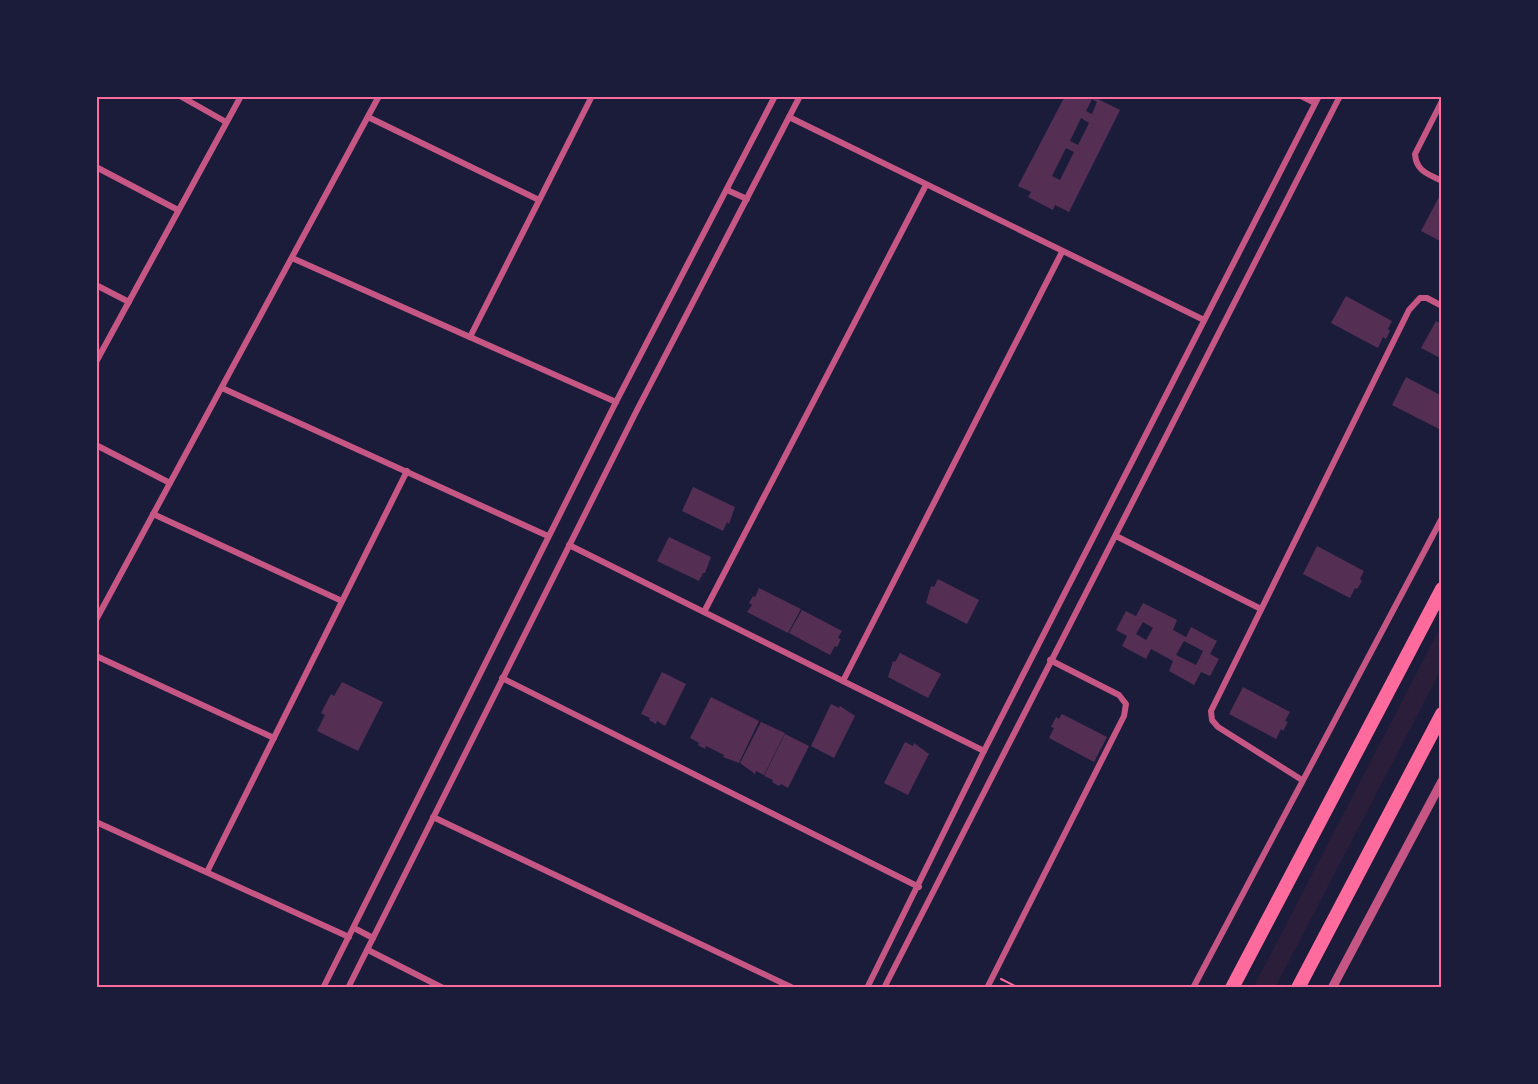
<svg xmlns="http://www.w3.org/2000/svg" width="1538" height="1084" font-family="Lora,serif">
<rect width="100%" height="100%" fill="#1b1b3a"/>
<path fill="#2a1e3b" d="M1442 624V668L1275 988H1253Z"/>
<g fill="#542f53" fill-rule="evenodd">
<path d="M1065 96H1092L1120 110 1069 212 1055 205 1053 210 1028 197 1031 192 1018 186ZM1092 99 1097 102 1092 114 1086 111ZM1081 118 1089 123 1078 145 1070 141ZM1066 148 1074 152 1060 180 1052 176Z"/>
<path d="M1440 195H1442V242L1421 231Z"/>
<path d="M1346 296 1392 321 1388 329 1390 331 1386 339 1383 337 1378 348 1331 323Z"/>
<path d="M1436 321 1442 324V359L1421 348Z"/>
<path d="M1406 377 1442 396V422L1439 429 1392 405Z"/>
<path d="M693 487 735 507 729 524 727 522 723 531 682 511Z"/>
<path d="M669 537 711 557 705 573H703L699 581 657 561Z"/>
<path d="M1317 546 1364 571 1360 579 1362 581 1357 589 1355 588 1350 598 1303 574Z"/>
<path d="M938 579 979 600 967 624 926 603 931 586 934 587Z"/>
<path d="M759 588 801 609 788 633 747 612 752 605 749 603 753 596 755 597Z"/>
<path d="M1143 603 1177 620 1173 630 1186 637 1191 627 1217 641 1210 654 1219 659 1210 676 1201 672 1194 685 1169 671 1173 661 1151 649 1146 659 1122 646 1127 636 1116 630 1126 611 1136 616ZM1143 622 1153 628 1146 640 1136 634ZM1184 641 1203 651 1196 665 1176 655Z"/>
<path d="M802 610 842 631 838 638 841 639 837 647 835 646 830 655 789 633Z"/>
<path d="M900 653 941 674 928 698 888 677 893 661 895 662Z"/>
<path d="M662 672 686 684 665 726 657 721 656 724 649 720 650 718 641 714Z"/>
<path d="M342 682 383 702 358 751 317 731 325 715 321 713 331 694 334 696Z"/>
<path d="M1243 687 1290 712 1285 721 1288 722 1283 731 1281 729 1276 739 1229 714Z"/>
<path d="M711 697 759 721 739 763 723 757 724 755 706 746 705 749 698 745 699 743 690 738Z"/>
<path d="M831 704 839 708 840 706 855 716 834 758 811 746Z"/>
<path d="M1062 714 1107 737 1094 762 1049 738 1054 728 1051 727 1056 717 1059 719Z"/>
<path d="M761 722 785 733 764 775 756 771 755 774 740 763Z"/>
<path d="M785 734 809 746 788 788 781 784 779 786 772 782 773 780 764 776Z"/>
<path d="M905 742 913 746 914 743 929 754 908 795 884 783Z"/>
</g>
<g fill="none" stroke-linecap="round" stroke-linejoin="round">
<path stroke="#ff6b9d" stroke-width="2" d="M1001 979 1019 988"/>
<g stroke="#c65784" stroke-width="6">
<path d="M180 96 226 122"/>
<path d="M1301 96 1315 103"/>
<path d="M1442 101 1415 154C1416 171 1428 174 1442 181"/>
<path d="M368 117 539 200"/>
<path d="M789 117 1204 320"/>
<path d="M96 167 178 210"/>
<path d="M727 190 747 199"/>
<path d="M292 258 616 402"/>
<path d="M96 285 129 302"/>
<path d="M470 337 592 96"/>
<path d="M96 362 241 96"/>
<path d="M222 388 548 536"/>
<path d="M96 445 170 483"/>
<path d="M153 514 342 601"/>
<path d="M1116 536 1261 609"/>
<path d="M569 545 984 751"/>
<path d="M704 612 926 185"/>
<path d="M96 620 379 96"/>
<path d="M96 656 274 738"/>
<path d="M502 678 919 887"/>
<path d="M843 681 1062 252"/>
<path d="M1302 780 1218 727 1212 720 1211 711 1409 310 1420 298H1427L1442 306"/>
<path d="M433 817 793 988"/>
<path d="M96 822 349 937"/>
<path d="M207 872 407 471"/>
<path d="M354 928 373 938"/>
<path d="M368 950 443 988"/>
<path d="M96 987 98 988"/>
<path d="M323 988 616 402 775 96"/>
<path d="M348 988 636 412 800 96"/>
<path d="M867 988 984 751 1319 96"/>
<path d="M884 988 1340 96"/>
<path d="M987 988 1124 716 1126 704 1119 695 1050 660"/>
<path d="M1193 988 1442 518"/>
</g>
<path stroke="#c65784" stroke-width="9" d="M1332 988 1442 781"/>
<g stroke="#ff6b9d" stroke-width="14">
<path d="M1232 988 1442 589"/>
<path d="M1298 988 1442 714"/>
</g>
</g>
<rect width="1538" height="1084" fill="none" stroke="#1b1b3a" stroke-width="195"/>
<rect x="98" y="98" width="1342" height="888" fill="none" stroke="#ff6b9d" stroke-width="2"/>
</svg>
